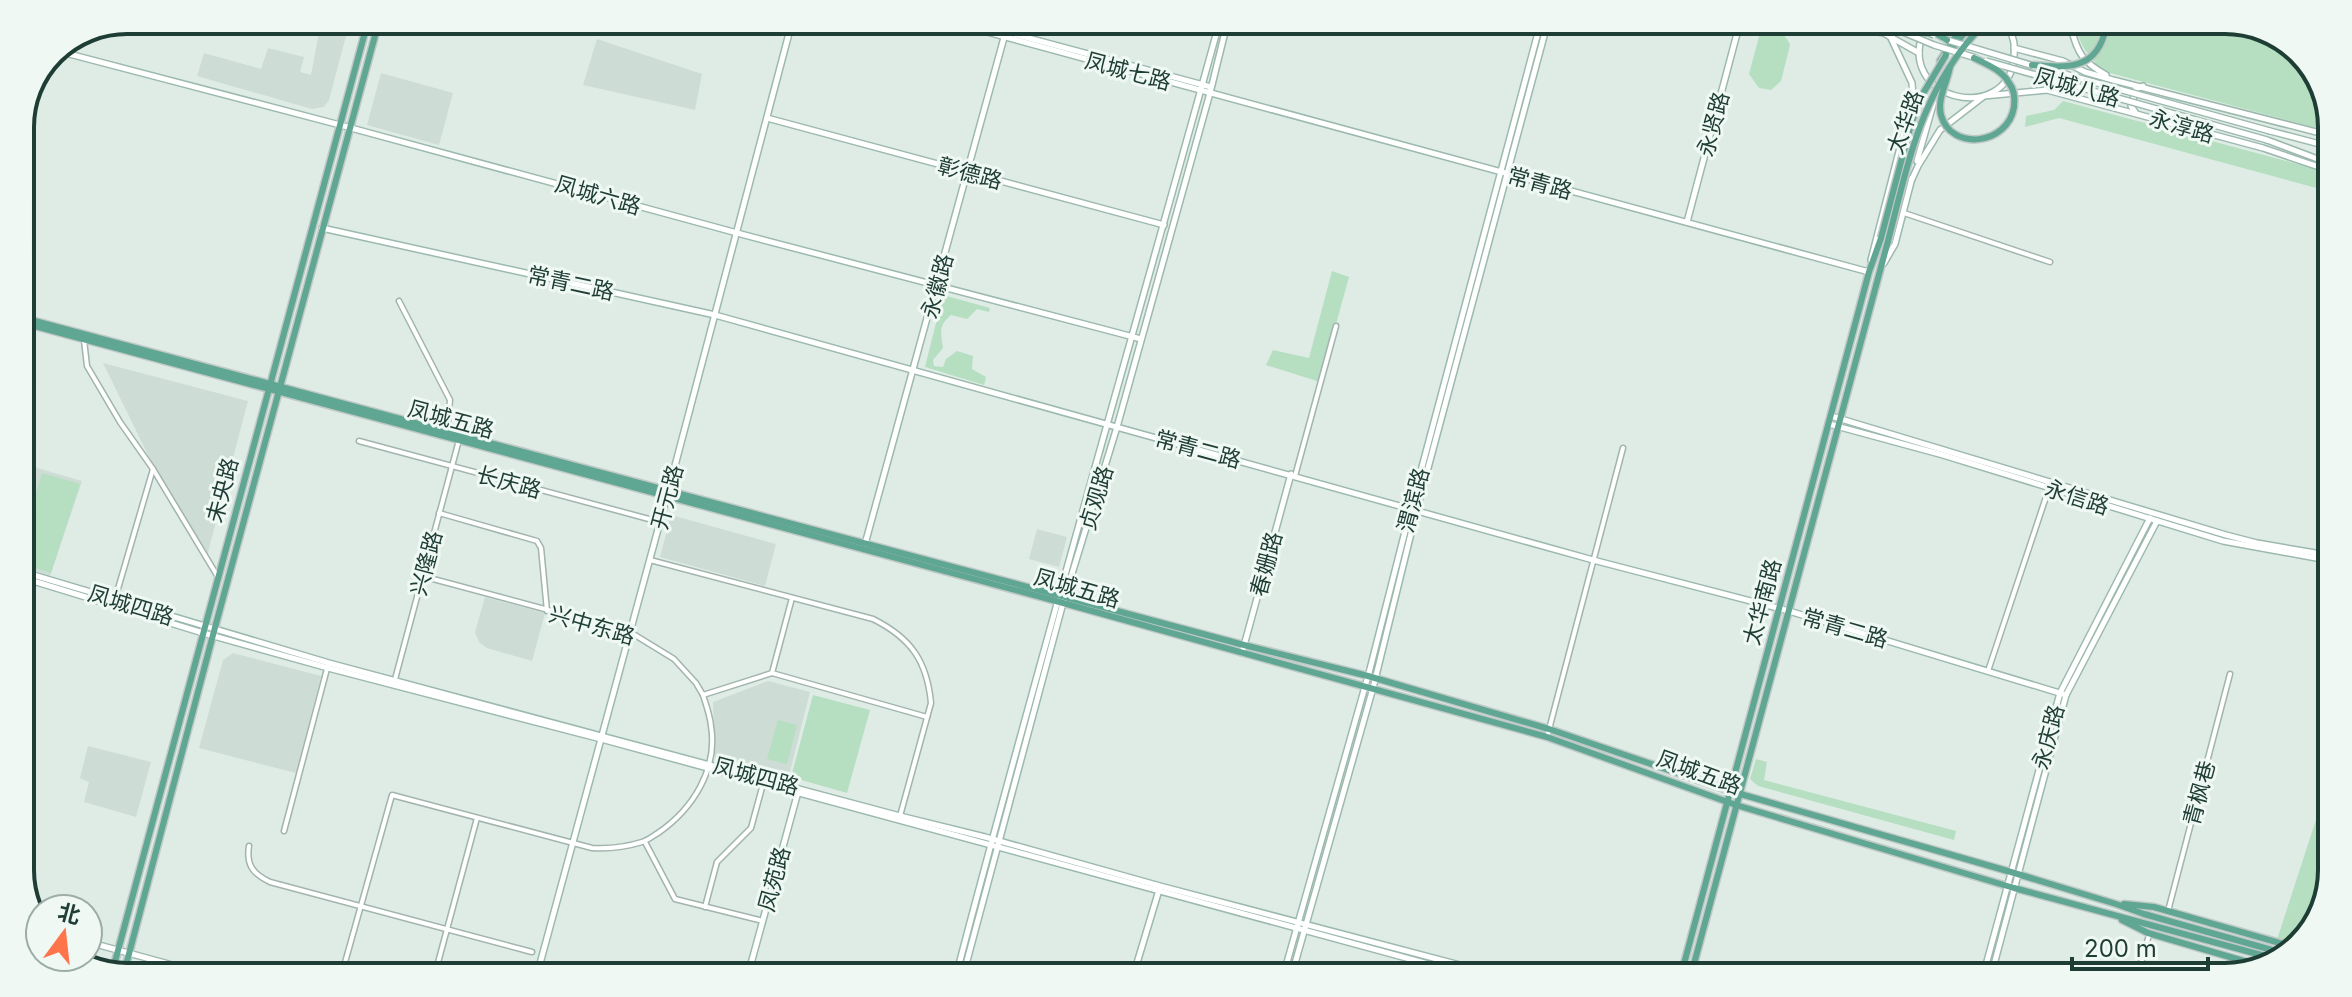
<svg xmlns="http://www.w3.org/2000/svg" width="2352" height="997" font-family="Inter,'Noto Sans SC',sans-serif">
<rect width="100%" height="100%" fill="#dfece6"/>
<g fill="#cddcd5">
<path d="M321 21H350L329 100 324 107 312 109 197 76 204 53 261 69 268 48 304 57 300 72 311 75Z"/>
<path d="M597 39 702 74 695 110 583 85Z"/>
<path d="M381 73 453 93 439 145 367 125Z"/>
<path d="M103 363 248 401 207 556 150 459Z"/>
<path d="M20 463 82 481 50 576 20 566Z"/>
<path d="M671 515 776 544 765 586 660 557Z"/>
<path d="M1037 529 1067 537 1059 567 1029 559Z"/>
<path d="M485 597 545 613 532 661 487 648 479 642 475 632Z"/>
<path d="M233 653 321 676 296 773 199 748 223 660Z"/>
<path d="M768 681 810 692 788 780 715 761 713 702Z"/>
<path d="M88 746 151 762 136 817 84 802 89 782 80 778Z"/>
</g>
<g fill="#b5dfc0">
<path d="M2075 27 2266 28 2310 62 2332 119V132L2091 68 2095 62C2084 51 2080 42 2075 27Z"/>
<path d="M1761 29 1765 30V34C1776 29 1786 33 1790 45L1781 81 1771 90 1759 88 1749 74Z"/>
<path d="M2063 101 2331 173V192L2059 118 2025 127 2026 116 2054 110Z"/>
<path d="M1332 271 1349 277 1320 382 1266 365 1273 350 1309 358Z"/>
<path d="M943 295 990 308 989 312 977 309 967 319 951 315C938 326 941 332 943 348L933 360 934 366 943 367 946 359 957 351 973 356 972 369 986 377 984 385 925 367Z"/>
<path d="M42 473 80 484 51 573 20 563V549Z"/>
<path d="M813 695 870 710 847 793 791 777Z"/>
<path d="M778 720 797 725 787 764 767 759Z"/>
<path d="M1756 759 1767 762 1764 780 1956 831 1954 840 1758 786 1750 779Z"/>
<path d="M2325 792 2324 911 2285 959 2269 964Z"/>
</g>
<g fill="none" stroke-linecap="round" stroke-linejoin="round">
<g stroke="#a1b4ad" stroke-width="7">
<g id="street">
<path d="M1855 26 1880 33"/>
<path d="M1904 213 2050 262"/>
<path d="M399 301 450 400 447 431"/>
<path d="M84 340 87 366 120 422 153 469 218 577"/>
<path d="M359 441 660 522"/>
<path d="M1295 476 1336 326"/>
<path d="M439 513 537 541 541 548 547 611"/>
<path d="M650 560 873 619C911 638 927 661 931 703L900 816"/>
<path d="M422 576 630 632 674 659 696 683 703 695 772 673 927 717"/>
<path d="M115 599 153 469"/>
<path d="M1988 671 2050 485"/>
<path d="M772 673 792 598"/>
<path d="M394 683 459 440"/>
<path d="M1547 737 1623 448"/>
<path d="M284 831 328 665"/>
<path d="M645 842 675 899 763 921"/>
<path d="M249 846C246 865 253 874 270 882L532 952"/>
<path d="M705 907 717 862 751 828 763 784"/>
<path d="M2168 911 2230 674"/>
<path d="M344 966 392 795 592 848C609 849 626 847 642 842 648 840 653 836 658 833 693 809 718 769 711 726 710 715 706 705 703 695"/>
<path d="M436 970 477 818"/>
<path d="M2137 977 2149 935"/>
</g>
</g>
<g stroke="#9cb9ae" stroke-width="8">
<g id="secondary">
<path d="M954 23 1869 272 1870 270"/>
<path d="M973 23 1211 87"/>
<path d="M1873 27 1919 53"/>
<path d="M2071 27C2077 53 2083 62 2106 75"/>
<path d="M1925 28C1892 101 2009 126 2014 57 2015 45 2014 37 2008 27"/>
<path d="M2014 48 2063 61 2085 72 2113 80 2332 136"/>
<path d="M54 50 340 125 737 233 1141 339"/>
<path d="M2135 112 2131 106 2136 89 2143 86"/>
<path d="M767 118 1164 225"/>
<path d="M20 127 24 111"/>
<path d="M2270 131 2331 147"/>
<path d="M2267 140 2331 164"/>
<path d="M1917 161 1933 105 1940 90"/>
<path d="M1912 179 1918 166 1940 130 1984 96 2047 90 2263 148 2331 171"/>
<path d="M1687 222 1739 26"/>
<path d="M322 228 715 315 1593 560 1789 611 2066 695"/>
<path d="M1871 260 1913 97 1912 83 1890 36"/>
<path d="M1884 263 1895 244 1912 178"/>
<path d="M1831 416 2226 535 2257 543 2327 555"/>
<path d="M1829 424 1943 455 2223 541 2327 560"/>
<path d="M865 544 1008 23"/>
<path d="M20 571 329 663 900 816 985 837 1160 886 1494 974"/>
<path d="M20 577 203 633 328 668 601 739 1465 974"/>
<path d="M1242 653 1291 474"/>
<path d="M39 927H40"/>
<path d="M88 942 187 969"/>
<path d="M538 971 667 496 792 22"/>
<path d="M749 971 798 792"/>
<path d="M957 972C1040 655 1132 340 1219 24"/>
<path d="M964 972 1063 603 1117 427 1210 93 1227 24"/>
<path d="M1134 973 1159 890"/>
<path d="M1284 973 1370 669 1411 508 1540 25"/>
<path d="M1292 974 1373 688 1417 509 1547 25"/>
<path d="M1983 976 2060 693 2150 518"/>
<path d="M1991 976 2066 695 2157 521"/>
</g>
</g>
<g stroke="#c0c9c6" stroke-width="9">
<g id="primary">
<path d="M1954 46 1969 27"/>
<path d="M1940 61 1962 27"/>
<path d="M20 317 1244 645 1368 676 1549 729 1730 791 2011 872 2116 904 2144 914 2279 952"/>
<path d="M20 322 1056 601 1547 737 1736 805 2014 888 2276 959"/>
<path d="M2124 904 2154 907 2294 947"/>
<path d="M2122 920 2148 933 2261 966"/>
<path d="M2285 958 2287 950 2286 946"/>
<path d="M113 969 368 21"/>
<path d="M125 969 213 635 379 21"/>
<path d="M1681 975 1869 272 1881 238"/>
<path d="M1691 975 1888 241"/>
</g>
</g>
<use href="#street" stroke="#fff" stroke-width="4"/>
<use href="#secondary" stroke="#fff" stroke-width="5"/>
<use href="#primary" stroke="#5fa693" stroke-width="6"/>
<g stroke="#9cb9ae" stroke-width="8" stroke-linecap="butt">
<g id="secondary-bridge">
<path d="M1891 27 1934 45 1976 58"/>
<path d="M1913 27 1934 35"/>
<path d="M1944 39 2034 66"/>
<path d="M1986 61 2267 140"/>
<path d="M2043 68 2270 131"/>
</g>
</g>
<g stroke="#c0c9c6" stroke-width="9" stroke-linecap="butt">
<g id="primary-bridge">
<path d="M1925 27 1947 40"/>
<path d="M2032 65C2068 68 2098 70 2106 27"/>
<path d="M1950 67C1947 83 1937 99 1941 115 1951 152 2008 145 2014 107 2015 99 2014 89 2009 83 2002 70 1986 64 1974 58"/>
<path d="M1881 238 1911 124 1921 97 1946 55"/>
<path d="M1888 241C1909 160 1921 90 1981 27"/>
</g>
</g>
<use href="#secondary-bridge" stroke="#fff" stroke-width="5"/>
<use href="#primary-bridge" stroke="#5fa693" stroke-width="6"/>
</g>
<g text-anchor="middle" stroke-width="6" stroke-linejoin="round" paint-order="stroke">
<g font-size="22" fill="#1e3d35" stroke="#f0f8f4">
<text transform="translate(1128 71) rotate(15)" y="8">凤城七路</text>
<text transform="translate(2077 87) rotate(16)" y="8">凤城八路</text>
<text transform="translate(1905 122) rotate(-70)" y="8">太华路</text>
<text transform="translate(1713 124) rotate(-75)" y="8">永贤路</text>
<text transform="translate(2182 126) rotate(16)" y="8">永淳路</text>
<text transform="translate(970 173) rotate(15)" y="8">彰德路</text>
<text transform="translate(1540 183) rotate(15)" y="8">常青路</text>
<text transform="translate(598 195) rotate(16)" y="8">凤城六路</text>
<text transform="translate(571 283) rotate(12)" y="8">常青二路</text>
<text transform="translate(937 286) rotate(-75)" y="8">永徽路</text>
<text transform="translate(451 419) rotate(15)" y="8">凤城五路</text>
<text transform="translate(1198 449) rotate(15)" y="8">常青二路</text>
<text transform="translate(509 482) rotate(15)" y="8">长庆路</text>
<text transform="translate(222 490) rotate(-75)" y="8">未央路</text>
<text transform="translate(667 497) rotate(-75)" y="8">开元路</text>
<text transform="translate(2077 497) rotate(18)" y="8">永信路</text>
<text transform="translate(1096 498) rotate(-73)" y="8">贞观路</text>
<text transform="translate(1413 500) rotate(-75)" y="8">渭滨路</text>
<text transform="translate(426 563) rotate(-75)" y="8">兴隆路</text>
<text transform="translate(1266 564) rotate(-75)" y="8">春姗路</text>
<text transform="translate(1077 588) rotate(16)" y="8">凤城五路</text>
<text transform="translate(1762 602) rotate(-75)" y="8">太华南路</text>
<text transform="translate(131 605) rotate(17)" y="8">凤城四路</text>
<text transform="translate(592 625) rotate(16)" y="8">兴中东路</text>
<text transform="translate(1845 628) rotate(16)" y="8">常青二路</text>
<text transform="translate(2048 737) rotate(-75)" y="8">永庆路</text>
<text transform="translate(1699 772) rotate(20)" y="8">凤城五路</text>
<text transform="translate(756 776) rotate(15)" y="8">凤城四路</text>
<text transform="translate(2199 793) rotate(-75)" y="8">青枫巷</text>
<text transform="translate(774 879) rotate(-75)" y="8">凤苑路</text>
</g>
</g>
<path d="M0 0H2352V997H0ZM127 34H2225A93 93 0 0 1 2318 127V870A93 93 0 0 1 2225 963H127A93 93 0 0 1 34 870V127A93 93 0 0 1 127 34Z" fill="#f0f8f4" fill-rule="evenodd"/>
<path fill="none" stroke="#1e3d35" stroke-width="4" d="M127 34H2225A93 93 0 0 1 2318 127V870A93 93 0 0 1 2225 963H127A93 93 0 0 1 34 870V127A93 93 0 0 1 127 34Z"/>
<g transform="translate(64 933) rotate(15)"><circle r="38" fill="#f0f8f4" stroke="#9cada8" stroke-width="2"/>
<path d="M0-6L14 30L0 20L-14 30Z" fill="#ff744a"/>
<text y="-12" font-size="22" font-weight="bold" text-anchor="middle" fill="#1e3d35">北</text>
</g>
<path d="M2072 957v12h136v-12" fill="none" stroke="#1e3d35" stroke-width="4"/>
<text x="2084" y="957" font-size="24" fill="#1e3d35" stroke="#f0f8f4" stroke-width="6" paint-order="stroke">200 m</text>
</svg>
